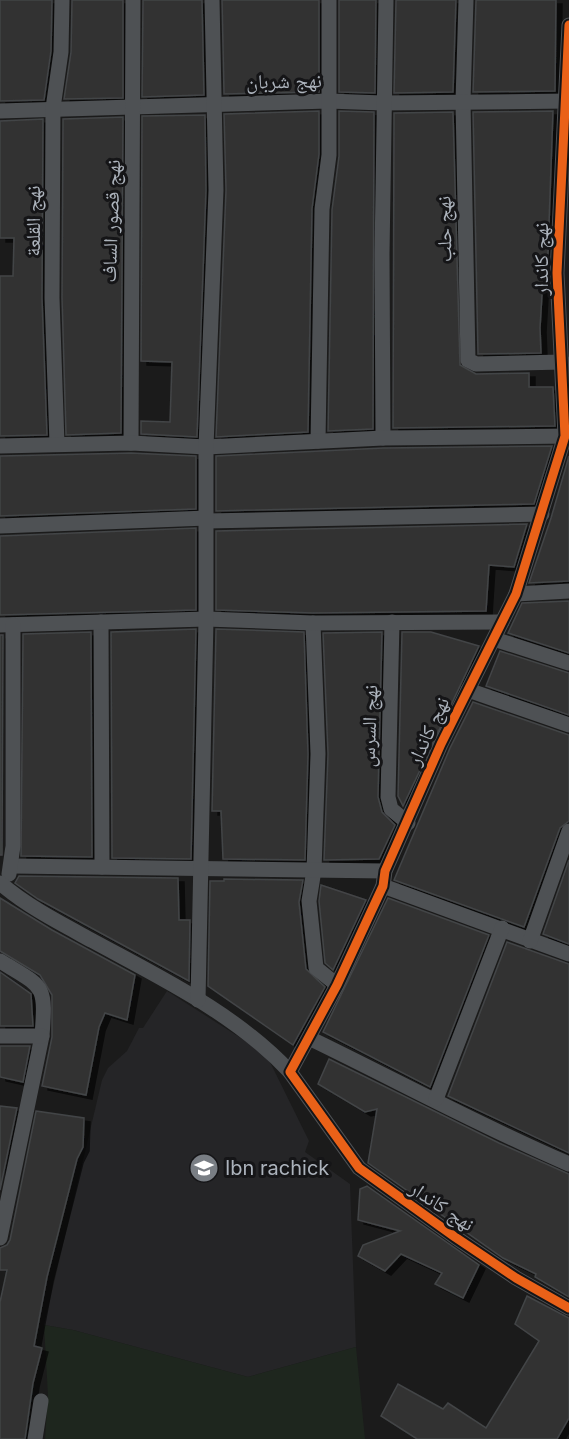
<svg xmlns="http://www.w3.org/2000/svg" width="569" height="1439" font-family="Inter,'Noto Naskh Arabic',sans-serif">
<defs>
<filter id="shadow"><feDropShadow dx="6" dy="4" stdDeviation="0" flood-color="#0009"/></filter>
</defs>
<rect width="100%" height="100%" fill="#1b1b1b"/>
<path fill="#252527" d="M167 991 266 1054 309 1141 305 1152 350 1184 356 1347 248 1377 73 1330 44 1325 102 1080 108 1068 127 1051 139 1028H143Z"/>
<path fill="#1e261e" d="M44 1325 73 1330 248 1377 356 1347 365 1439H45L48 1396Z"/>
<g fill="#333" stroke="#434547" stroke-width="1.5" filter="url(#shadow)">
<path d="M0 0H52L51 51 44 100 0 101Z"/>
<path d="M72 0H123V98L64 99 71 52Z"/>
<path d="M143 0H202L204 95 142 97Z"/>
<path d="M222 0H319V92L224 94Z"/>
<path d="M339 0H376L375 93 339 92Z"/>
<path d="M396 0H456L453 92 394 93Z"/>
<path d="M476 0H556L555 91 473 92Z"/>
<path d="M319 111V154L312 209 308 432 216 437 226 190 224 114Z"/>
<path d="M339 111 374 112 373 429 328 431 332 210 339 156Z"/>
<path d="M553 111 548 253 543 278 540 328 541 353 478 354 473 112Z"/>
<path d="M453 112 460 365 476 374 529 373V387H553L555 426 393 428 394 113Z"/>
<path d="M205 115 206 190 197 437 141 434V421L170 422 172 362 141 361 142 116Z"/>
<path d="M123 117 121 433 66 435 62 298 63 119Z"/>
<path d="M43 119 42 298 47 435 0 436V276H13L14 238H0V121Z"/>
<path d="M552 446 534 504 216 511V456L383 448Z"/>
<path d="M131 453 196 456V509L0 516V456Z"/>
<path d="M569 456V581L529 583 551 518Z"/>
<path d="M527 524 514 567 489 565 486 611 313 613 216 610V531Z"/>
<path d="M196 528V610L0 615V536Z"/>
<path d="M569 601V653L508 633 522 603Z"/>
<path d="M196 629 191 859 112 858 111 632Z"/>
<path d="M216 629 304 632 308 754 305 860 223 859 221 811H212Z"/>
<path d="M91 632 92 857 21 856 23 634Z"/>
<path d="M382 632 378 797 382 812 395 825 379 859 324 860 328 754 323 633Z"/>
<path d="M402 632H431L479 646 403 806 398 796Z"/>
<path d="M0 635H3L2 855H0Z"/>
<path d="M500 651 569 673V715L486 686Z"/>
<path d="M473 702 569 735V821L560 828 524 927 394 880 450 748Z"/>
<path d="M569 860V944L543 934Z"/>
<path d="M19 876 178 878 179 920H190L189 981 38 899 15 883Z"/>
<path d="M224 879 303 880 299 902 306 969 325 987 293 1045 208 986 210 881H224Z"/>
<path d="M321 885 366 900 333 970 325 963 319 901Z"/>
<path d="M0 898 52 930 135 975 127 1020 105 1013 99 1027 86 1095 42 1086 52 1037V995L40 975 0 951Z"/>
<path d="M388 898 489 935 430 1087 323 1032Z"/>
<path d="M507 942 569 964V1153L448 1096Z"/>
<path d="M0 972 31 994 33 1026H0Z"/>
<path d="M0 1046H30L23 1082 0 1077Z"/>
<path d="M329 1059 499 1143 569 1174V1297L535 1277 536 1274 503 1258 368 1163 377 1109 365 1112 318 1084Z"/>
<path d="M0 1106 17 1108 0 1190Z"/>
<path d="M36 1111 84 1118 83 1147 77 1159 47 1277 34 1346 42 1348 33 1383 25 1439H0V1302L7 1270H0V1248L7 1245 10 1240Z"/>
<path d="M367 1186 479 1265 463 1298 435 1284 442 1273 401 1254 385 1271 358 1256 363 1245 400 1231 358 1220 360 1189Z"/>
<path d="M527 1296 569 1318V1418L557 1439H417L381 1416 398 1384 443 1409 448 1403 486 1428 539 1341 515 1324Z"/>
</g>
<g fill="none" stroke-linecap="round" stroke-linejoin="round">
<g stroke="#4e5154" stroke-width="15">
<path d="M466 0 463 101 468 360 476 364 563 362"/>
<path d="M569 25 557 273 565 436 516 594 441 744 385 871 383 886 337 985 290 1072 359 1168 455 1237 516 1278 569 1308"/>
<path d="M0 111 328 101 383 103 569 101"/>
<path d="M383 438 382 254 386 0"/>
<path d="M318 441 322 209 329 155V0"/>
<path d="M131 443 133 0"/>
<path d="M57 444 52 298 53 108 61 52 62 0"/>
<path d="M0 446 131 443 206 447 383 438 569 436"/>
<path d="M207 521 542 514"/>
<path d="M0 526 207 518"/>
<path d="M516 594 569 591"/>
<path d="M101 622 102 867"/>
<path d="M392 622 388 797 391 809 408 823"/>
<path d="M313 623 318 754 314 870 309 901 316 968 337 985"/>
<path d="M0 625 206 619 313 623 502 622"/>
<path d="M494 639 569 663"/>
<path d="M468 690 569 725"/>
<path d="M12 866 385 871"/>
<path d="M9 874 13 846V625"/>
<path d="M0 883C28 907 60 923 93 941 161 978 236 1014 290 1072"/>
<path d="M383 886 569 954"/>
<path d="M530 941 569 831"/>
<path d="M0 961C44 988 46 983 42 1036L0 1238"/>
<path d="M198 1000 206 619V447L216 190 212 0"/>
<path d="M0 1036H42"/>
<path d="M309 1038C396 1080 480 1126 569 1164"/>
<path d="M436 1099 502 928"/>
<path d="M35 1439 41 1401"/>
</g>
<g stroke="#151517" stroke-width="13">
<path id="cycleway" d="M569 25 557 273 565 436 516 594 441 744 385 871 383 886 337 985 290 1072 359 1168 455 1237 516 1278 569 1308"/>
</g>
<use href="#cycleway" stroke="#ea6118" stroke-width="9"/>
</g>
<defs>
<g id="school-disc" transform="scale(1.5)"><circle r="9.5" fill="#797e84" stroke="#151517"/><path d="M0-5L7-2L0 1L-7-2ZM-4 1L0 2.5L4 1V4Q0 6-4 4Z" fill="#fff"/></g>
</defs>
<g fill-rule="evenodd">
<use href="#school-disc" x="204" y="1168"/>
</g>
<g text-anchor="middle" stroke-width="6" stroke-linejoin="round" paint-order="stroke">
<g font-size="20" fill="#acb3bc" stroke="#151517">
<text transform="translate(284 81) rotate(-1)" y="7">نهج شربان</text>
<text transform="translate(33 221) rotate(-90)" y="7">نهج القلعة</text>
<text transform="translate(111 221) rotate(-88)" y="7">نهج قصور الساف</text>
<text transform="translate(444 229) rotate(-91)" y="7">نهج حلب</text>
<text transform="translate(541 259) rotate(-90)" y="7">نهج كاندار</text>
<text transform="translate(369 726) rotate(-88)" y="7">نهج السرس</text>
<text transform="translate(428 731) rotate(-65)" y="7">نهج كاندار</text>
<text transform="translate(442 1206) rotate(34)" y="7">نهج كاندار</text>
</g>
<g font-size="20" fill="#acb3bc" stroke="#151517" text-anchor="start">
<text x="225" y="1175">Ibn rachick</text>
</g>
</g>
</svg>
